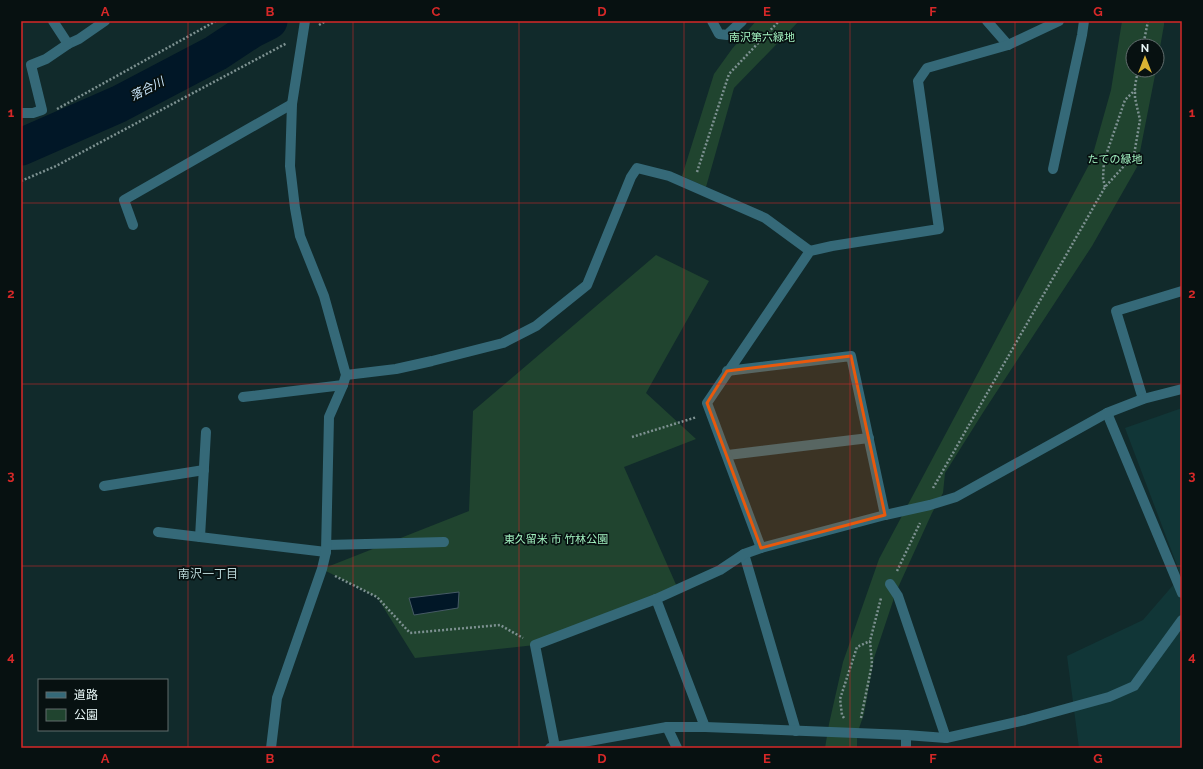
<svg xmlns="http://www.w3.org/2000/svg" width="1203" height="769" font-family="Raleway,'Noto Sans JP',sans-serif">
<rect width="100%" height="100%" fill="#112a2b"/>
<path fill="#113637" d="M1182 408V748H1079L1067 656 1143 620 1181 576 1125 428Z"/>
<g fill="#20442f">
<path d="M756 21H799L734 88 706 187 682 176 714 74 732 49Z"/>
<path d="M1122 21H1164V25L1157 64V46H1133V70H1156L1137 167 1092 246 984 411 945 473 943 493 932 513 896 592 874 658 864 714 857 734V748H825L829 724 843 662 879 559 1091 161 1111 90Z"/>
<path d="M656 255 709 281 646 393 696 439 624 467 678 589 535 645 415 658 377 597 322 569 469 511 473 411Z"/>
</g>
<path fill="#011727" stroke="#465a65" d="M459 592 458 608 414 615 409 598Z"/>
<g fill="none" stroke-linecap="round" stroke-linejoin="round">
<path stroke="#011727" stroke-width="37" d="M21 147 119 104 216 53 251 30 269 21"/>
<g stroke="#7d9191" stroke-width="2.5" stroke-dasharray="2 2" stroke-linecap="butt">
<path d="M319 25 326 21"/>
<path d="M1143 46 1148 21"/>
<path d="M57 109 216 21"/>
<path d="M697 172 729 74 779 21"/>
<path d="M21 181 56 166 287 43"/>
<path d="M1105 187 1103 178 1104 161 1125 100 1135 90"/>
<path d="M632 437 697 417"/>
<path d="M933 488 1105 187 1134 155 1140 120 1135 98V86L1138 70"/>
<path d="M897 571 920 523"/>
<path d="M335 576 377 597 410 633 500 625 523 638"/>
<path d="M844 718 842 715 840 699 857 647 870 641"/>
<path d="M861 718 872 664 870 641 881 598"/>
</g>
<g stroke="#356978" stroke-width="10">
<path d="M1053 169 1082 35 1084 21"/>
<path d="M243 397 343 385"/>
<path d="M104 486 204 470"/>
<path d="M200 537 206 432"/>
</g>
<g stroke="#356978" stroke-width="10">
<path d="M53 21 68 44 79 39 105 21"/>
<path d="M712 21 719 34 727 35 742 21"/>
<path d="M987 21 1008 45"/>
<path d="M21 113H33L42 110 31 65 46 59 68 44"/>
<path d="M133 225 124 200 292 104"/>
<path d="M727 371 851 356 885 515"/>
<path d="M346 375 396 369 432 361 503 343 536 326 587 285 631 177 637 168 669 176 765 218 810 251"/>
<path d="M1143 399 1116 311 1182 291"/>
<path d="M1107 413 1182 593"/>
<path d="M728 455 869 438"/>
<path d="M158 532 326 552"/>
<path d="M327 545 444 542"/>
<path d="M761 548 707 403 810 251 832 246 939 229 918 81 927 68 1008 45 1059 21"/>
<path d="M744 554 796 731"/>
<path d="M890 584 898 596 946 738"/>
<path d="M656 599 705 727"/>
<path d="M667 727 677 748"/>
<path d="M906 735V748"/>
<path d="M555 747 535 645 656 599 720 570 744 554 761 548 885 515 930 505 956 497 1107 413 1143 399 1182 389"/>
<path d="M271 748 277 698 322 569 326 552 329 417 343 385 346 375 324 296 300 236 295 208 290 166 292 104 305 21"/>
<path d="M550 748 667 727H705L906 735 946 738 1025 720 1109 697 1134 686 1182 620"/>
</g>
</g>
<path fill="#e8590c" fill-opacity="0.2" stroke="#e8590c" stroke-width="3" stroke-linejoin="round" d="M851 356 885 515 761 548 707 403 727 371Z"/>
<path fill="none" stroke="#d62828" stroke-width="1" stroke-opacity="0.55" d="M188 21V748M353 21V748M519 21V748M684 21V748M850 21V748M1015 21V748M21 203H1182M21 384H1182M21 566H1182"/>
<g text-anchor="middle" stroke-width="3.5" stroke-linejoin="round" paint-order="stroke">
<g font-size="11" fill="#a3f2c0" stroke="#071111">
<text x="762" y="41">南沢第六緑地</text>
<text x="1115" y="163">たての緑地</text>
<text x="556" y="543">東久留米 市 竹林公園</text>
</g>
<g font-size="12" font-style="italic" fill="#cce8fd" stroke="#071111">
<text transform="translate(147 89) rotate(-27)" y="4">落合川</text>
</g>
<g font-size="12" fill="#bbd8d9" stroke="#071111">
<text x="208" y="578">南沢一丁目</text>
</g>
</g>
<rect width="1203" height="769" fill="none" stroke="#071111" stroke-width="44"/>
<rect x="38" y="679" width="130" height="52" fill="#071111" stroke="#616d6d"/>
<rect x="46" y="692" width="20" height="6" fill="#356978" stroke="#616d6d"/>
<text x="74" y="699" font-size="12" fill="#e8f7f7">道路</text>
<rect x="46" y="709" width="20" height="12" fill="#20442f" stroke="#616d6d"/>
<text x="74" y="719" font-size="12" fill="#e8f7f7">公園</text>
<g transform="translate(1145 58)"><circle r="19" fill="#071111" stroke="#616d6d"/>
<path d="M0-3L7 15L0 10L-7 15Z" fill="#d9b334"/>
<text y="-6" font-size="11" font-weight="bold" text-anchor="middle" fill="#e8f7f7">N</text>
</g>
<rect x="22" y="22" width="1159" height="725" fill="none" stroke="#d62828" stroke-width="1.5"/>
<g font-size="13" text-anchor="middle" font-weight="bold" fill="#d62828">
<text x="105" y="16">A</text>
<text x="270" y="16">B</text>
<text x="436" y="16">C</text>
<text x="602" y="16">D</text>
<text x="767" y="16">E</text>
<text x="933" y="16">F</text>
<text x="1098" y="16">G</text>
<text x="11" y="117">1</text>
<text x="1192" y="117">1</text>
<text x="11" y="298">2</text>
<text x="1192" y="298">2</text>
<text x="11" y="480">3</text>
<text x="1192" y="480">3</text>
<text x="11" y="661">4</text>
<text x="1192" y="661">4</text>
<text x="105" y="763">A</text>
<text x="270" y="763">B</text>
<text x="436" y="763">C</text>
<text x="602" y="763">D</text>
<text x="767" y="763">E</text>
<text x="933" y="763">F</text>
<text x="1098" y="763">G</text>
</g>
</svg>
